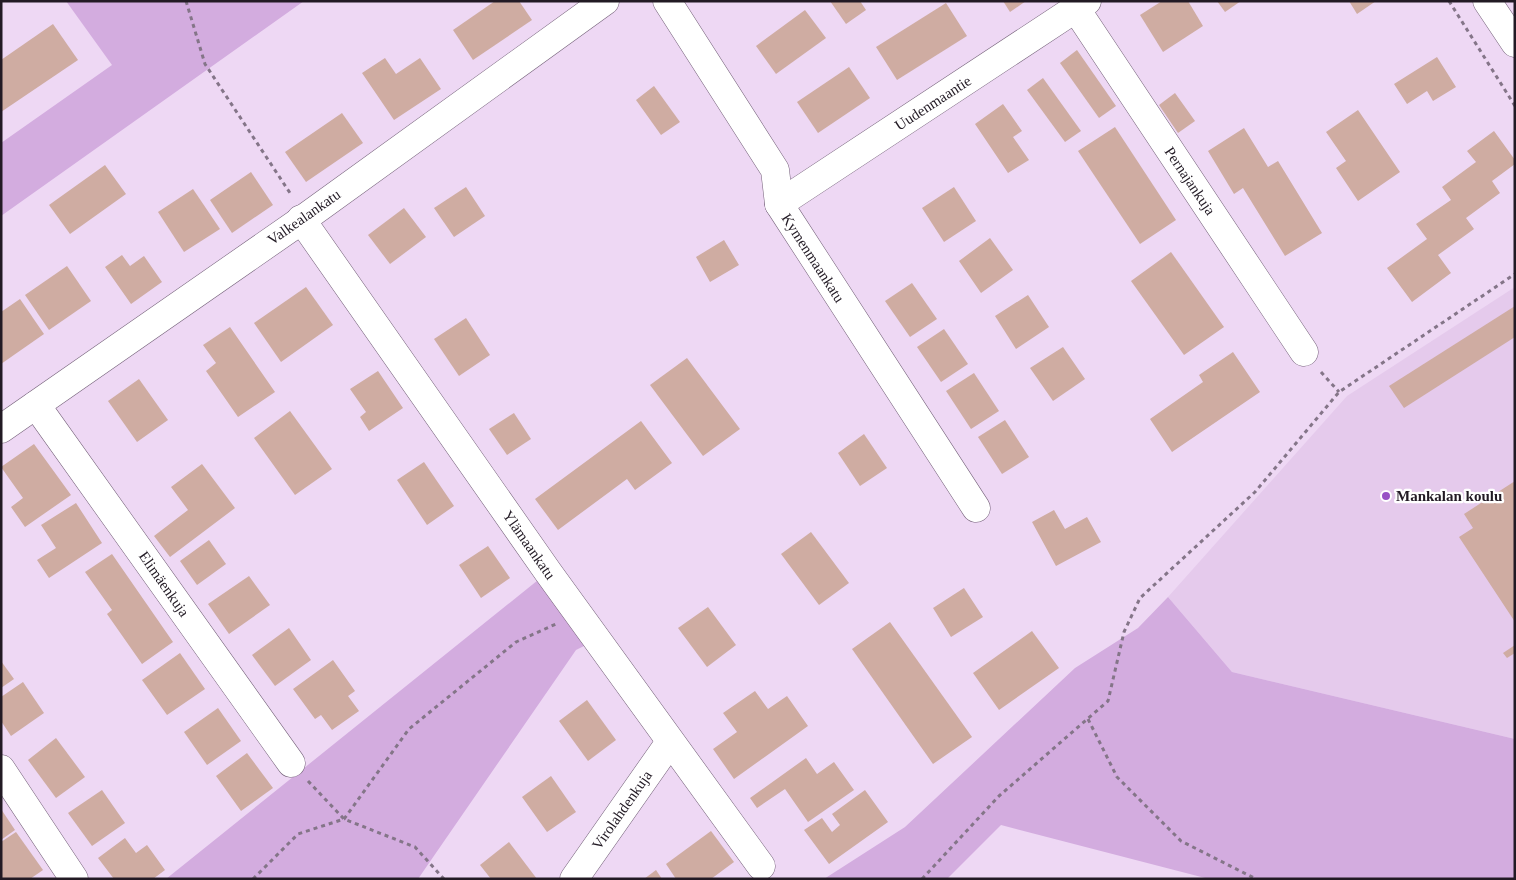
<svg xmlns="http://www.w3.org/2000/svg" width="1516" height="880" font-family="'Times New Roman',serif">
<rect width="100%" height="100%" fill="#eed8f4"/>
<path fill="#e5caec" d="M1515 287V739L1232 672 1168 597 1347 396Z"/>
<g fill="#d3acdf">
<path d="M66 1H304L1 216V143L112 65Z"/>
<path d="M548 572 596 640 576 650 418 879H166Z"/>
<path d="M1168 597 1232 672 1515 739V879H1209L1001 825 947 879H824L905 827 1075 668 1138 628Z"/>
</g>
<g fill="#cfaca2">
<path d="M495 1H519L532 20 473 60 453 30Z"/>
<path d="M830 1H860L866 10 846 24Z"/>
<path d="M1003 1H1026L1010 12Z"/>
<path d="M1162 1H1188L1203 26 1163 52 1140 15Z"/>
<path d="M1217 1H1241L1225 12Z"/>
<path d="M1349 1H1376L1357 14Z"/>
<path d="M946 3 967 36 897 80 876 47Z"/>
<path d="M805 10 826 38 776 74 756 46Z"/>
<path d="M53 24 78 60 1 112V60Z"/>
<path d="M1077 50 1116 106 1099 118 1060 63Z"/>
<path d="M1437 57 1456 87 1433 101 1427 91 1407 104 1394 84Z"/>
<path d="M385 58 396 74 420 58 441 89 394 120 362 73Z"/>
<path d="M849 67 870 98 818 133 797 102Z"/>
<path d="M1043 78 1081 131 1065 142 1027 90Z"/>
<path d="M654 86 680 122 661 135 636 100Z"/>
<path d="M1175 93 1195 121 1178 133 1159 105Z"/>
<path d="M1003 104 1022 131 1013 137 1029 160 1008 173 975 124Z"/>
<path d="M1358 110 1400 172 1358 201 1336 168 1346 161 1326 132Z"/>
<path d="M342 113 363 143 306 182 285 152Z"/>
<path d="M1115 127 1176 220 1140 244 1078 151Z"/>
<path d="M1244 128 1268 167 1278 161 1322 233 1285 256 1243 188 1234 194 1208 151Z"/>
<path d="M1494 131 1515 160V164L1492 181 1500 193 1466 218 1474 229 1438 255 1451 273 1412 302 1387 268 1427 239 1416 224 1451 200 1442 187 1476 162 1467 151Z"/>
<path d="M105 165 126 194 70 234 49 205Z"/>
<path d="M251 172 273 205 232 233 210 200Z"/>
<path d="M466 187 485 216 454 237 434 208Z"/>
<path d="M954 187 976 221 944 242 922 208Z"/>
<path d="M193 189 220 229 184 252 158 212Z"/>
<path d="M404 208 426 237 390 264 368 235Z"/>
<path d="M990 238 1013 270 981 293 959 261Z"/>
<path d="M724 240 739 265 710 282 696 257Z"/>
<path d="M1171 252 1224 327 1184 355 1131 281Z"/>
<path d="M122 255 130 266 144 256 162 282 131 304 105 267Z"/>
<path d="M67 266 91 301 49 330 25 295Z"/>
<path d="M912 283 937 319 910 337 885 301Z"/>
<path d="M306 287 333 325 281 362 254 323Z"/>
<path d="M1028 295 1049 327 1016 349 995 316Z"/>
<path d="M20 299 44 334 1 364V312Z"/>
<path d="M1515 306V337L1404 408 1389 386Z"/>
<path d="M466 318 490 355 459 376 434 339Z"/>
<path d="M230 327 275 392 238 417 206 371 216 363 203 345Z"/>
<path d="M944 329 968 364 941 382 917 347Z"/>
<path d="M1063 347 1085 379 1053 401 1030 368Z"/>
<path d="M1233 352 1260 392 1172 452 1150 419 1203 382 1199 375Z"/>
<path d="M687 358 740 429 703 456 650 385Z"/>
<path d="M378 371 403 408 369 431 360 417 366 412 350 389Z"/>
<path d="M974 373 999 411 971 429 946 391Z"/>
<path d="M139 379 168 420 137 442 108 401Z"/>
<path d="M290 411 332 469 295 495 254 438Z"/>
<path d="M514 413 531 439 507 455 489 429Z"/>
<path d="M1005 420 1029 457 1002 474 978 437Z"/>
<path d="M641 421 672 463 635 490 627 479 558 530 535 499Z"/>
<path d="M864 434 887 468 860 486 838 453Z"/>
<path d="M34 444 71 495 25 527 11 507 23 498 1 467Z"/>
<path d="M424 462 454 506 427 525 397 480Z"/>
<path d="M202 464 235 508 170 557 154 536 188 510 171 487Z"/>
<path d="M1515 481V622L1459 537 1473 528 1464 514Z"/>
<path d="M76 503 102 543 49 578 37 560 56 548 41 525Z"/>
<path d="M1054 510 1065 529 1087 517 1101 542 1056 566 1032 522Z"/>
<path d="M811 532 849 583 819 605 781 554Z"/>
<path d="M209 540 226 564 197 585 180 561Z"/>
<path d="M488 546 510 578 481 598 459 565Z"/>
<path d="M112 554 173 642 142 664 107 614 112 610 85 572Z"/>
<path d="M249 576 270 605 229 634 208 604Z"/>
<path d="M964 588 983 617 951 637 933 608Z"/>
<path d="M708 607 736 645 707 667 678 628Z"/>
<path d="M890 622 972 737 933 764 852 649Z"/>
<path d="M289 628 311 660 275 686 252 655Z"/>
<path d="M1032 631 1059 668 999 710 973 673Z"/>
<path d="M1515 645V653L1507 658 1503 653Z"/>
<path d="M180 653 205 689 167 715 142 680Z"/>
<path d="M333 660 355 691 348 696 359 711 332 730 321 715 315 719 293 689Z"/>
<path d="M1 661 14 679 1 688Z"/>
<path d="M23 682 44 713 11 736 1 721V697Z"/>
<path d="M755 691 768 709 787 696 808 726 734 779 713 749 737 732 723 713Z"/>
<path d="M587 700 616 740 588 761 559 721Z"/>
<path d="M218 708 241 741 207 765 184 732Z"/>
<path d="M56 738 85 777 56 798 28 760Z"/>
<path d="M247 753 273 788 241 811 216 776Z"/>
<path d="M806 758 817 774 834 762 854 790 808 822 785 789 757 808 750 798Z"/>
<path d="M551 776 576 812 547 832 522 797Z"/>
<path d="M102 790 125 823 92 846 68 813Z"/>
<path d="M865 790 888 822 829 864 804 830 822 818 832 832 840 825 832 814Z"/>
<path d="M1 809 15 830 1 840Z"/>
<path d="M711 831 734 862 711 879H676L666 864Z"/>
<path d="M16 832 43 870 30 879H1V842Z"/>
<path d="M125 838 136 853 147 845 165 870 153 879H114L98 858Z"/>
<path d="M509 842 537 879H491L480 865Z"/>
<path d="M656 870 662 879H644Z"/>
</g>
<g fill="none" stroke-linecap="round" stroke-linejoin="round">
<g stroke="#746179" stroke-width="29">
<g id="street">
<path d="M667 1 775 170 779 204 976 508"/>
<path d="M1487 1 1515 43"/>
<path d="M1076 9 1304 352"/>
<path d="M779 204 1087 1"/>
<path d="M301 219 548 572 761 866"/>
<path d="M36 405 291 763"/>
<path d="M1 429 306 217 605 1"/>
<path d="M1 769 74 879"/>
<path d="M574 879 670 742"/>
</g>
</g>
<g stroke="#847588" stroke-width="3" stroke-dasharray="4 4" stroke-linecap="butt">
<path d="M186 1 205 64 292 196"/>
<path d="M1449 1 1515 106"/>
<path d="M1321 372 1339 392"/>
<path d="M1088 719 1117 777 1181 841 1256 879"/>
<path d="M308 781 344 819 415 847 444 879"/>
<path d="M253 879 298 834 344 819 409 729 516 642 556 624"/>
<path d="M922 879 999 796 1108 701 1124 632 1140 598 1255 492 1339 392 1515 274"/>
</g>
<use href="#street" stroke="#fff" stroke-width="28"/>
</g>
<circle fill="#9851c5" stroke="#fff" stroke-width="2" cx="1386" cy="496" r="5"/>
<g text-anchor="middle" stroke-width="4.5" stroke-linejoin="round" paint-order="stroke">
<g font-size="15" fill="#221a24" stroke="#fff">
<text transform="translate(933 103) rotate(-33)" y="5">Uudenmaantie</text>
<text transform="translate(1190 181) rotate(56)" y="5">Pernajankuja</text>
<text transform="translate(304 217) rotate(-35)" y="5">Valkealankatu</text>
<text transform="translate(813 258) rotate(57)" y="5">Kymenmaankatu</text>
<text transform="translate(529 545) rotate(55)" y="5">Ylämaankatu</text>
<text transform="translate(164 584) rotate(55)" y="5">Elimäenkuja</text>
<text transform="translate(622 810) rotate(-55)" y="5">Virolahdenkuja</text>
</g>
<g font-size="15" font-weight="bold" fill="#221a24" stroke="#fff" text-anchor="start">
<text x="1396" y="501">Mankalan koulu</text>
</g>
</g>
<rect width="1516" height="880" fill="none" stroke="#221a24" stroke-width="5"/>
</svg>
